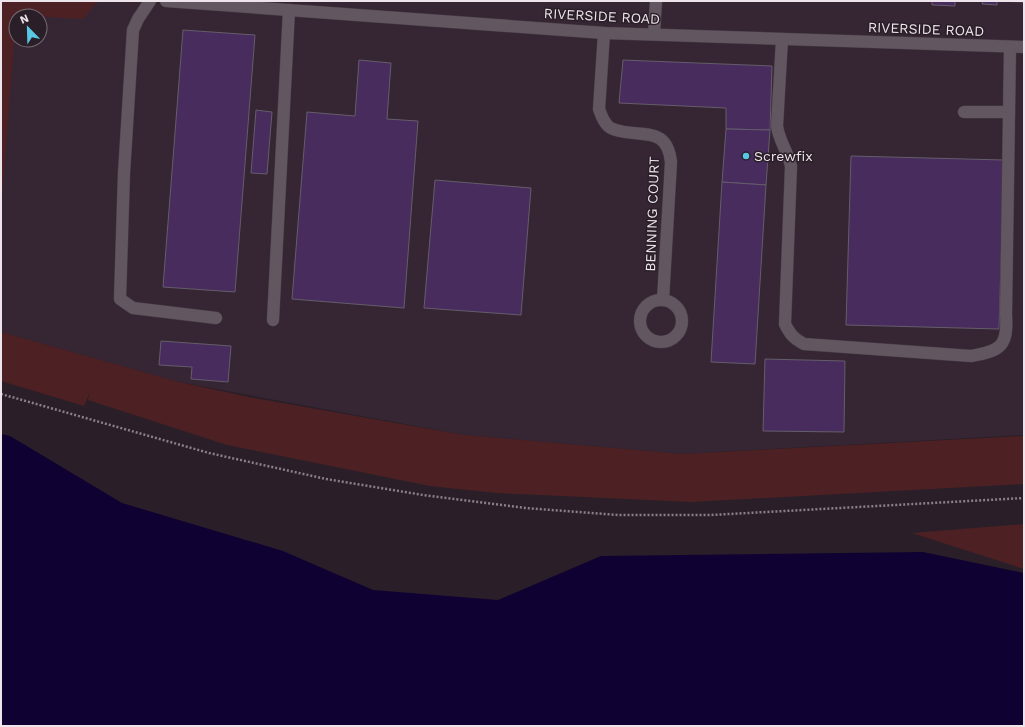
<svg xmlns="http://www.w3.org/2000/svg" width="1025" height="727" font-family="'Work Sans',sans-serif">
<rect width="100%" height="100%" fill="#2a1f28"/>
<path fill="#362634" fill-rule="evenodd" d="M92 1H1024V435L682 454 464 435 179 382 1 332V214L16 6ZM16 16H40V40H16Z"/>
<g fill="#4d2123">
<path d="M1 1H98L83 19 16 15 1 214Z"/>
<path d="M1 332 179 382 249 397 464 435 682 454 1024 436V484L691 502 496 493 430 486 227 445 88 400 90 392 84 406 1 381Z"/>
<path d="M1024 524V569L912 533Z"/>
</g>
<path fill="#0f0232" d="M1 434 10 436 122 503 283 551 373 590 498 600 601 556 923 552 1024 573V726H1Z"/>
<g fill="#492c5e" stroke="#645d6a">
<path d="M932 1H955V6L932 5Z"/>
<path d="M983 1H1024V2L997 1V5L982 4Z"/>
<path d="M183 30 255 35 235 292 163 287Z"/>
<path d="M359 60 391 63 387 119 418 121 404 308 292 299 307 112 355 116Z"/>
<path d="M623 60 772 66 770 130 726 129V108L619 103Z"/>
<path d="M256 110 272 112 267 174 251 173Z"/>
<path d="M726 129 770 130 766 185 722 182Z"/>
<path d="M851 156 1004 160 999 329 846 325Z"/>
<path d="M435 180 531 188 521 315 424 308Z"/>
<path d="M722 182 766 185 755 364 711 362Z"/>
<path d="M161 341 231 346 228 382 191 379 192 367 159 365Z"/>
<path d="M765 359 845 361 844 432 763 431Z"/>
</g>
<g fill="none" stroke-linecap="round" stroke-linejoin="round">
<g stroke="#473e45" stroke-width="13">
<g id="minor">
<path d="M150 1 138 19 133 30 124 173 120 299 133 308 216 318"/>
<path d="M166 1 604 33 1024 47"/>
<path d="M604 33 599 109C601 115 603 121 608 126 611 129 615 130 620 131 645 137 667 127 671 162L663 300"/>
<path d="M654 34 656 1"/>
<path d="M782 39 777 126C779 141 788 152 791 166L785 324C790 334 793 338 804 344L971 356C1002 351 1008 345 1006 314L1010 47"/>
<path d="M964 112H1009"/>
<circle cx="661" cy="321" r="21"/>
<path d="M273 320 289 10"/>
</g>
</g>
<path stroke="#8a8188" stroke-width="2.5" stroke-dasharray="2 2" stroke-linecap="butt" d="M1 394 209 453 326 479 423 495 525 508 618 515H711L1024 498"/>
<use href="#minor" stroke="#625660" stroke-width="12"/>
</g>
<circle fill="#59c8e4" stroke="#2a1f28" stroke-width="1.5" cx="746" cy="156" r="4"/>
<g text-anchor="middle" stroke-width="3" stroke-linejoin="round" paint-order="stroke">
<g font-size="14" fill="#ede5eb" stroke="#2a1f28">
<text transform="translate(602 16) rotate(3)" y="5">RIVERSIDE ROAD</text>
<text transform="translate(926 29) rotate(2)" y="5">RIVERSIDE ROAD</text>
<text transform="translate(652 214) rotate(-88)" y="5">BENNING COURT</text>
</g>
<g font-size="14" fill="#ede5eb" stroke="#2a1f28" text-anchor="start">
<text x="754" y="161">Screwfix</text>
</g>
</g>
<rect width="1025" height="727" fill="none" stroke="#ede5eb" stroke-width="4"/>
<g transform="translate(28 28) rotate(337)"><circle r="19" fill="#2a1f28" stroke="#786e76"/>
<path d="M0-3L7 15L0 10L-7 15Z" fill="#59c8e4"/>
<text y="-6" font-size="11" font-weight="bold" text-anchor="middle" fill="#ede5eb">N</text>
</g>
</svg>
